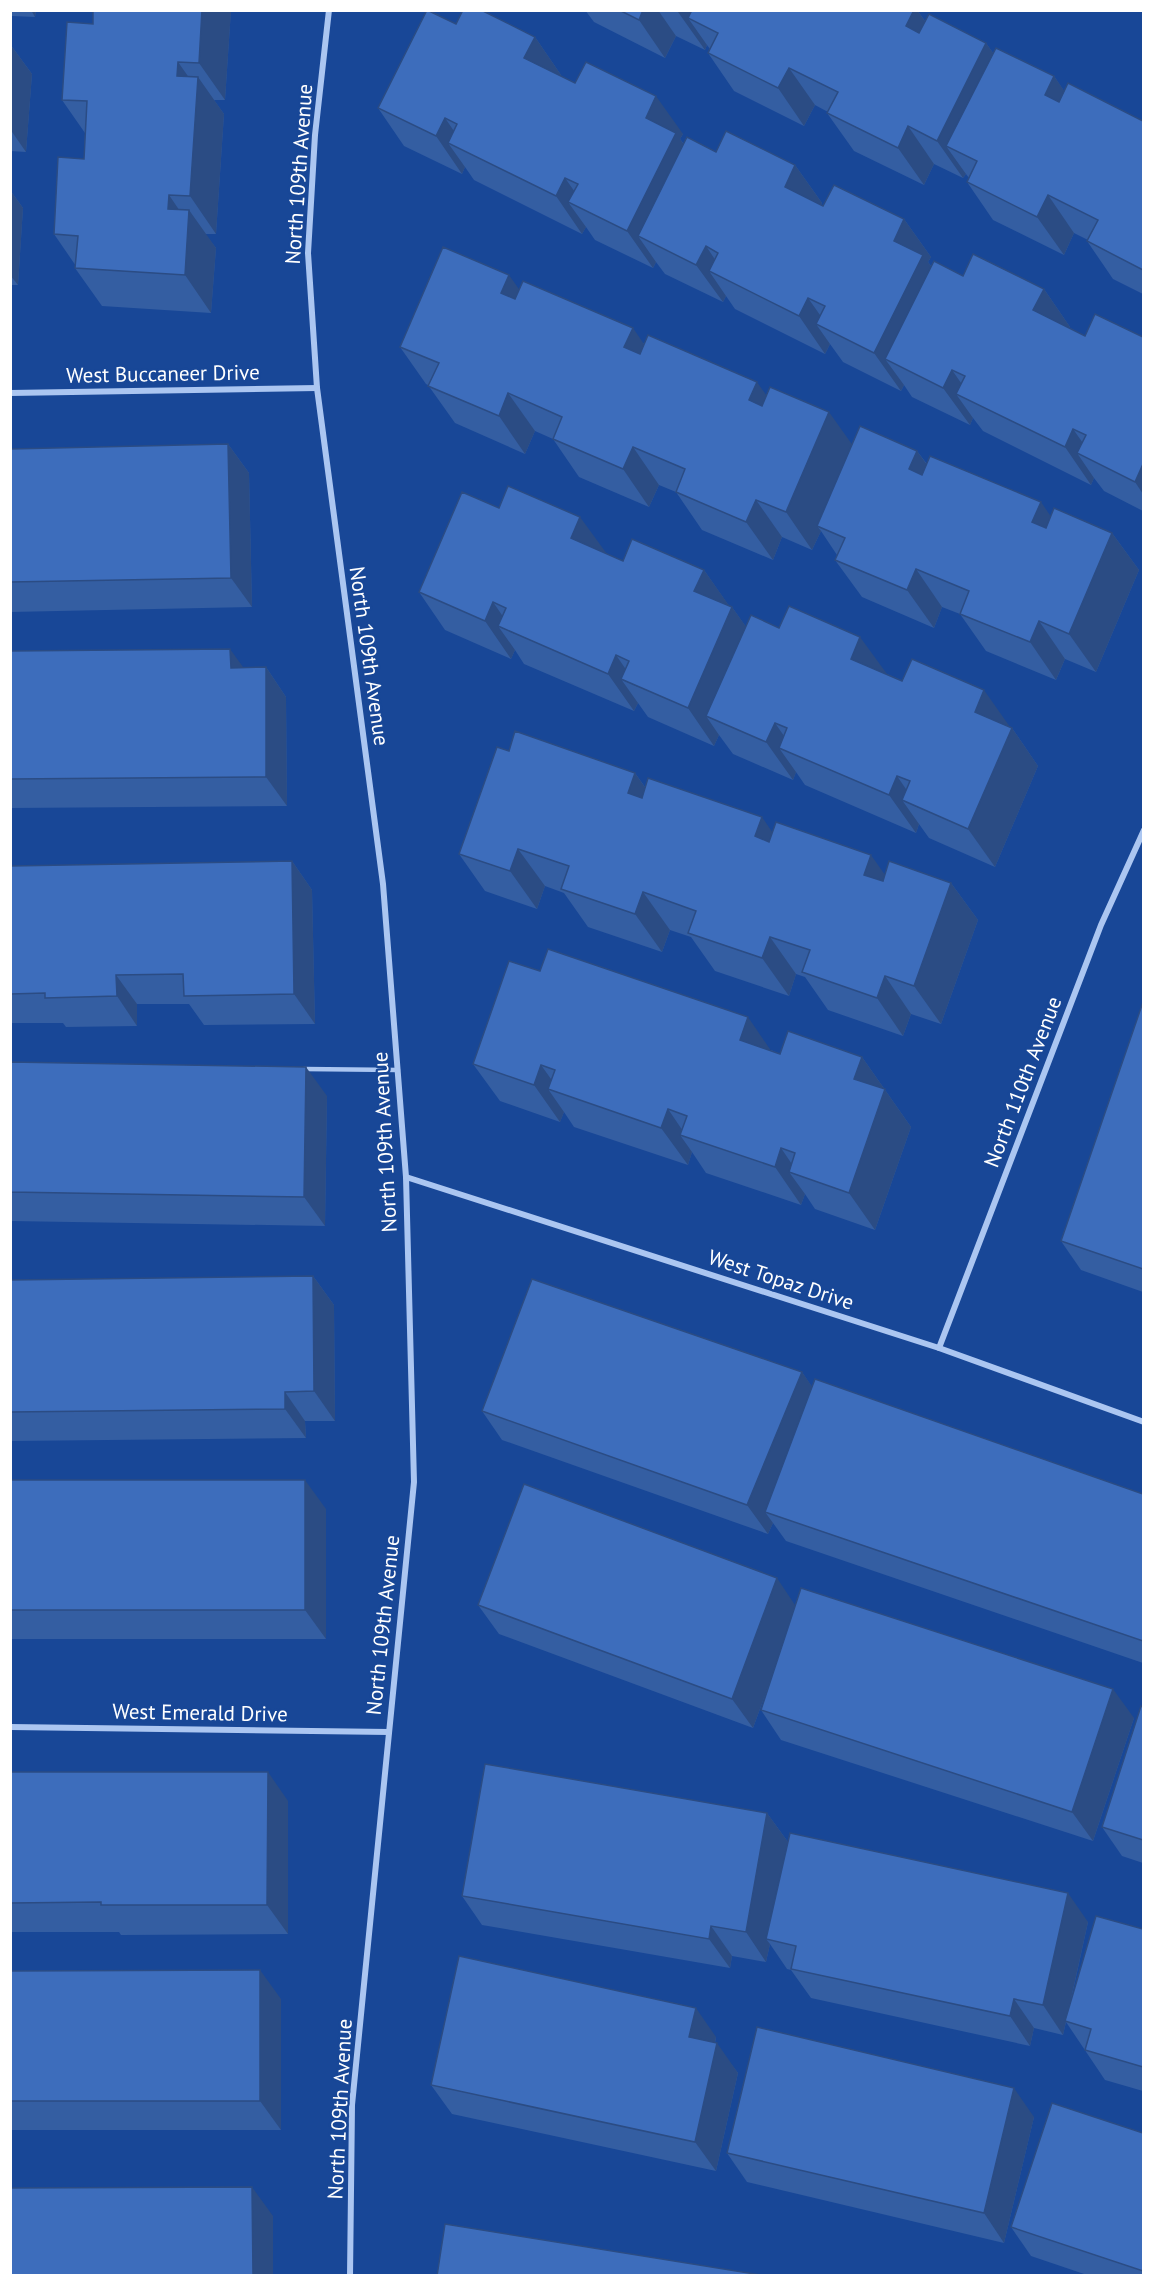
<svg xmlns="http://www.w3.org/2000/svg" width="1154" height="2286" font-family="'PT Sans',sans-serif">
<rect width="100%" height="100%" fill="#184797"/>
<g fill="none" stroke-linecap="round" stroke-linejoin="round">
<path stroke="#abc6f1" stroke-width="4.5" d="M304 1069 398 1070"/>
<g stroke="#abc6f1" stroke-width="6">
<path d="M329 10 315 135 308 253 317 388 383 884 406 1177 414 1482 352 2105 350 2276"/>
<path d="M10 393 317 388"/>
<path d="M406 1177 939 1348 1144 1422"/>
<path d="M939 1348 1101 925 1144 830"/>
<path d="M10 1727 389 1732"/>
</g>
</g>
<g fill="#345ea2">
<path d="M10 10H36L35 17 12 16 10 38Z"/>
<path d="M93 10H231L225 100H214L224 114 216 234H205L216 248 211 313 102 306 75 268 76 266 54 234 84 159 85 133 62 100 93 24Z"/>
<path d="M585 10H917L925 21 986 43 993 53 1054 76 1064 91 1143 121V294L1113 279 1087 241 1088 240 1074 233 1064 255 993 220 967 182 969 178 966 174 963 178 934 164 924 185 854 151 827 113 828 112 815 105 804 126 734 91 708 53 710 49 707 45 705 50 676 36 665 58 594 22Z"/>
<path d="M456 24 535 37 561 75V76L683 134 680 139 684 144 716 152 795 165 822 203 821 205 823 206 904 219 931 257 928 262 931 266 963 276 1044 289 1070 327V328L1085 336 1143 337V511L1104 491 1094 478 1091 485 983 431 973 418 970 425 912 397 904 385 901 391 843 362 830 344 825 354 735 309 726 296 723 302 665 274 656 262 653 268 595 240 586 227 582 234 474 180 465 167 462 174 404 146 378 108Z"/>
<path d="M10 44 32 74 26 152 10 151Z"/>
<path d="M10 190 23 208 18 285H10Z"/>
<path d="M519 290 767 396 852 445 917 451 927 464 1051 517 1112 533 1139 570 1096 672 1065 659 1056 680 986 651 960 614 942 607 934 628 862 597 835 560 837 555 821 531 812 550 782 537 773 560 702 530 676 492 659 485 649 507 579 477 553 439 535 431 525 454 455 423 428 385 426 384 400 347Z"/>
<path d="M228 444 249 473 252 607 10 612V449Z"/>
<path d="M606 554 623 561 704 570 729 606 732 607 746 627 887 674 1012 728 1038 766 995 867 929 838 919 824 916 833 805 785 796 772 793 780 733 754 719 735 714 746 648 717 638 703 634 711 524 664 515 650 511 659 445 630 419 592Z"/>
<path d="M10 651 243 668 266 667 286 697 287 806 10 808Z"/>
<path d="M509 751 635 773 645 787 772 832 885 875 951 883 978 920 941 1024 911 1014 903 1036 828 1010 805 977 796 974 789 996 715 971 691 937 670 930 662 952 588 927 564 893 545 886 537 909 485 891 459 854Z"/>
<path d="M292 861 312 890 315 1024 204 1025 189 1004H137V1026L66 1027 63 1023H10V866Z"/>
<path d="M1143 1002V1292L1081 1270 1061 1241Z"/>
<path d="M771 1050 780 1054 862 1057 911 1127 875 1230 815 1209 805 1194 801 1205 706 1173 692 1152 688 1165 574 1127 564 1112 560 1122 500 1101 473 1064Z"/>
<path d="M10 1062 327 1096 325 1226 10 1221Z"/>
<path d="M313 1276 334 1305 335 1421H305L306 1438 10 1441V1280Z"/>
<path d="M802 1372 812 1387 1143 1494V1663L786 1541 773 1523 768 1534 502 1440 482 1411Z"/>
<path d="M10 1480 326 1509V1639H10Z"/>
<path d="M478 1605H796L1134 1718 1093 1841 781 1740 761 1710 773 1674 753 1728 499 1634Z"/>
<path d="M1143 1707V1863L1122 1856 1102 1827Z"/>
<path d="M10 1772 288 1801V1934L121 1935 119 1932H10Z"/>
<path d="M767 1813 788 1842 1088 1922 1069 2009 1143 1929V2091L1105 2080 1066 2022 1063 2035 1034 2028 1030 2046 811 1998 791 1970 787 1969 770 1944 766 1962 732 1956 730 1968 482 1925 462 1896Z"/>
<path d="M10 1971 281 1999V2130H10Z"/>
<path d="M716 2037 715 2043 738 2073 716 2171 452 2114 431 2085Z"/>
<path d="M1034 2117 1004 2243 747 2182 727 2153Z"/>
<path d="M1143 2133V2276H1090L1031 2256 1011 2227Z"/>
</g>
<g fill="#2b4c84">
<path d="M31 10H36L35 17Z"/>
<path d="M202 10H231L225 100 199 63Z"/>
<path d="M643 10H658L676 36 665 58 639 20Z"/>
<path d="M679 10H724L688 18 707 45 705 50 678 12Z"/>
<path d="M914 10H917L942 45 906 26Z"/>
<path d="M10 13 12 16 10 38Z"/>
<path d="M535 37 561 75 551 96 524 58Z"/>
<path d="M986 43 1012 80 946 146 966 174 963 178 937 141Z"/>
<path d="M10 44 32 74 26 152 10 129Z"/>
<path d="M178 62 197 89 198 77 224 114 216 234 190 196 177 76Z"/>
<path d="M789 68 815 105 804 126 778 88Z"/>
<path d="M1054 76 1080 114 1045 95Z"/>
<path d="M656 96 683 134 680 139 702 170 638 236 656 262 653 268 627 231 646 118Z"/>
<path d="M445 118 469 153 448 143 465 167 462 174 436 136Z"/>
<path d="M908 126 934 164 924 185 898 148Z"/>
<path d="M795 165 822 203 811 224 785 187Z"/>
<path d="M565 178 589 212 568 202 586 227 582 234 556 196Z"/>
<path d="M10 190 23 208 18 285 10 275Z"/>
<path d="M169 195 188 223 189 210 216 248 211 313 185 275 168 209Z"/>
<path d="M1048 195 1074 233 1064 255 1037 217Z"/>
<path d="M904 219 931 257 928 262 950 293 885 359 904 385 901 391 874 353 894 241Z"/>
<path d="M706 246 730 282 709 271 726 296 723 302 696 265Z"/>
<path d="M509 275 536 313 501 293Z"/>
<path d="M1044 289 1070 327 1060 348 1033 310Z"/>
<path d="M808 298 832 332 816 324 830 344 825 354 799 316Z"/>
<path d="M633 328 659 366 624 347Z"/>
<path d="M952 370 975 403 956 394 973 418 970 425 943 388Z"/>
<path d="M757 382 783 419 749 400Z"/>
<path d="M508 393 535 431 525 454 499 416Z"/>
<path d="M829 412 856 450 817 526 821 531 812 550 786 512Z"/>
<path d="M1073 429 1097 463 1077 453 1094 478 1091 485 1065 447Z"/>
<path d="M228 444 249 473 252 607 231 578Z"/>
<path d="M633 447 659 485 649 507 623 469Z"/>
<path d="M917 451 944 488 909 469Z"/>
<path d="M1143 464V494L1135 482Z"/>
<path d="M756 500 782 537 773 560 746 522Z"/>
<path d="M1041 502 1067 540 1032 522Z"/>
<path d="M580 517 607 554 571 538Z"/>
<path d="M1112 533 1139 570 1096 672 1069 634Z"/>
<path d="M916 569 942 607 934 628 907 590Z"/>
<path d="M704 570 730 607 694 591Z"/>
<path d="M493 602 515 634 498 626 515 650 511 659 485 621Z"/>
<path d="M732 607 759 645 706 716 719 735 714 746 688 708Z"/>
<path d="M1039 621 1065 659 1056 680 1030 642Z"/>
<path d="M860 637 887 674 851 659Z"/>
<path d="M230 649 251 678 231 668Z"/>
<path d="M616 655 638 687 621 679 638 703 634 711 608 674Z"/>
<path d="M266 667 286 697 287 806 266 777Z"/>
<path d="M984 690 1010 727 975 712Z"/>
<path d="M775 723 798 756 779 748 796 772 793 780 766 742Z"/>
<path d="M1012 728 1038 766 995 867 968 829Z"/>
<path d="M635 773 661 810 628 793Z"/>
<path d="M897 776 919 808 902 800 919 824 916 833 889 795Z"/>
<path d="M762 817 788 855 755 836Z"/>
<path d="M518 849 545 886 537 909 510 871Z"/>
<path d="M871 855 897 892 864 875Z"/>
<path d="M292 861 312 890 315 1024 294 994Z"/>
<path d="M951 883 978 920 941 1024 914 986Z"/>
<path d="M643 892 670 930 662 952 635 914Z"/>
<path d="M770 937 796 974 789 996 762 958Z"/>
<path d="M116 975 137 1004V1026L117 996Z"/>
<path d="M885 976 911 1014 903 1036 877 998Z"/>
<path d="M748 1017 774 1055 740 1040Z"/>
<path d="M862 1057 911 1127 875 1230 849 1193 854 1079Z"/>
<path d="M541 1065 561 1093 548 1089 564 1112 560 1122 534 1085Z"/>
<path d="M306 1067 327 1096 325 1226 304 1197Z"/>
<path d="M668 1109 687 1137 680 1135 692 1152 688 1165 661 1128Z"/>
<path d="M781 1148 800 1176 789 1172 805 1194 801 1205 775 1167Z"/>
<path d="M313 1276 334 1305 335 1421 314 1391Z"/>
<path d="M802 1372 822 1401 765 1512 773 1523 768 1534 747 1505Z"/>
<path d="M285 1392 305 1421 306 1438 285 1409Z"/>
<path d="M305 1480 326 1509V1639L305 1610Z"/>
<path d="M777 1578 797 1608 753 1728 732 1699Z"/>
<path d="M1113 1689 1134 1718 1093 1841 1072 1812Z"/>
<path d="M268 1772 288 1801V1934L267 1905Z"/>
<path d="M767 1813 788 1842 766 1939 770 1944 766 1962 746 1932Z"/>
<path d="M1068 1893 1088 1922 1063 2035 1043 2005Z"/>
<path d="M711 1926 732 1956 730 1968 709 1939Z"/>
<path d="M260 1970 281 1999V2130L260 2101Z"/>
<path d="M1014 1999 1034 2028 1030 2046 1010 2016Z"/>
<path d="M696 2008 716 2037 710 2067 689 2037Z"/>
<path d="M717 2043 738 2073 716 2171 695 2142Z"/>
<path d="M1014 2088 1034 2117 1004 2243 984 2213Z"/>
<path d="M252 2187 273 2216V2276H253Z"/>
</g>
<g fill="#3d6dbc" stroke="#2b4c84" stroke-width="1.5">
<path d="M93 10H202L199 63 178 62 177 76 198 77 190 196 169 195 168 209 189 210 185 275 75 268 78 236 54 234 58 157 84 159 87 101 62 100 67 22 93 24Z"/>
<path d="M427 10 456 24 463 10H481L535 37 524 58 575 83 586 62 656 96 646 118 676 133 627 231 568 202 578 184 565 178 556 196 448 143 457 124 445 118 436 136 378 108Z"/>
<path d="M619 10H643L639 20Z"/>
<path d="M692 10H914L906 26 919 33 929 14 986 43 937 141 908 126 898 148 827 113 838 92 789 68 778 88 708 53 718 33 688 18Z"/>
<path d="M996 48 1054 76 1045 95 1059 102 1068 83 1143 121V270L1087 241 1098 220 1048 195 1037 217 967 182 977 161 946 146Z"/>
<path d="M726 131 795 165 785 187 823 206 834 185 904 219 894 241 923 255 874 353 816 324 825 306 808 298 799 316 709 271 718 253 706 246 696 265 638 236 687 137 716 152Z"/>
<path d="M443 247 509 275 501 293 515 299 523 281 633 328 624 347 640 354 648 335 757 382 749 400 762 406 770 387 829 412 786 512 756 500 746 522 676 492 685 469 633 447 623 469 553 439 562 417 508 393 499 416 428 386 439 363 400 347Z"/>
<path d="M973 254 1044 289 1033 310 1085 336 1095 314 1143 337V464L1135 482 1077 453 1086 435 1073 429 1065 447 956 394 965 376 952 370 943 388 885 359 934 261 963 276Z"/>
<path d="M860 426 917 451 909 469 922 475 930 456 1041 502 1032 522 1046 528 1054 508 1112 533 1069 634 1039 621 1030 642 960 614 969 591 916 569 907 590 835 560 845 538 817 526Z"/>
<path d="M228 444 231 578 10 582V449Z"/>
<path d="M508 486 580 517 571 538 623 561 632 539 704 570 694 591 732 607 688 708 621 679 629 661 616 655 608 674 498 626 506 608 493 602 485 621 419 592 462 492 499 508Z"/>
<path d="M789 606 860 637 851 659 902 681 912 659 984 690 975 712 1012 728 968 829 902 800 910 781 897 776 889 795 779 748 787 728 775 723 766 742 706 716 751 615 779 628Z"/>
<path d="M230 649 231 668 266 667V777L10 779V651Z"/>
<path d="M515 731 635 773 628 793 642 798 648 778 762 817 755 836 769 842 776 822 871 855 864 875 883 881 889 861 951 883 914 986 885 976 877 998 802 972 810 950 770 937 762 958 688 933 696 911 643 892 635 914 561 889 569 866 518 849 510 871 459 854 497 747 509 751Z"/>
<path d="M292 861 294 994 184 996 183 974 116 975 117 996 45 998V993L10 994V866Z"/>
<path d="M548 949 748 1017 740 1040 780 1054 788 1031 862 1057 854 1079 885 1089 849 1193 789 1172 795 1153 781 1148 775 1167 680 1135 687 1116 668 1109 661 1128 548 1089 555 1070 541 1065 534 1085 473 1064 509 961 540 971Z"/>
<path d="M1143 1002V1269L1061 1241Z"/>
<path d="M10 1062 306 1067 304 1197 10 1192Z"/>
<path d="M313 1276 314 1391 285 1392V1409L10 1412V1280Z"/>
<path d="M532 1279 802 1372 747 1505 482 1411Z"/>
<path d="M815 1379 1143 1494V1641L765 1512Z"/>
<rect x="10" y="1480" width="295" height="130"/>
<path d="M524 1484 777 1578 732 1699 478 1605Z"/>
<path d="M801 1588 1113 1689 1072 1812 761 1710Z"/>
<path d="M1141 1706 1143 1707V1840L1102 1827Z"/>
<path d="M485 1764 767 1813 746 1932 711 1926 709 1939 462 1896Z"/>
<path d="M10 1772H268L267 1905H101V1902L10 1903Z"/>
<path d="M790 1833 1068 1893 1043 2005 1014 1999 1010 2016 791 1969 796 1946 766 1939Z"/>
<path d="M1096 1916 1143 1929V2067L1085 2050 1091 2029 1065 2021Z"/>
<path d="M459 1956 696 2008 689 2037 717 2043 695 2142 431 2085Z"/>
<path d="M260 1970V2101H10V1971Z"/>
<path d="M757 2027 1014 2088 984 2213 727 2153Z"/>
<path d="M1052 2103 1143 2133V2271L1011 2227Z"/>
<path d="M252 2187 253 2276H10V2188Z"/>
<path d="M445 2224 767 2276H437Z"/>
</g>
<g text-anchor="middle" stroke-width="4.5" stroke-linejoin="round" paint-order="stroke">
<g font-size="21" fill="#fff" stroke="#184797">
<text transform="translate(299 174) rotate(-86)" y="7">North 109th Avenue</text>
<text transform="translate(163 374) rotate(-1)" y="7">West Buccaneer Drive</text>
<text transform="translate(369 656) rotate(82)" y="7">North 109th Avenue</text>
<text transform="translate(1023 1082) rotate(-69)" y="7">North 110th Avenue</text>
<text transform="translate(385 1142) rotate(-93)" y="7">North 109th Avenue</text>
<text transform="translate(781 1280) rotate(18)" y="7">West Topaz Drive</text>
<text transform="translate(383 1625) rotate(-84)" y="7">North 109th Avenue</text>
<text transform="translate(200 1713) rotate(1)" y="7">West Emerald Drive</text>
<text transform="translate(340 2109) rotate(-87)" y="7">North 109th Avenue</text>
</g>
</g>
<rect width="1154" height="2286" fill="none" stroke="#ffffff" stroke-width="24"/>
</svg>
